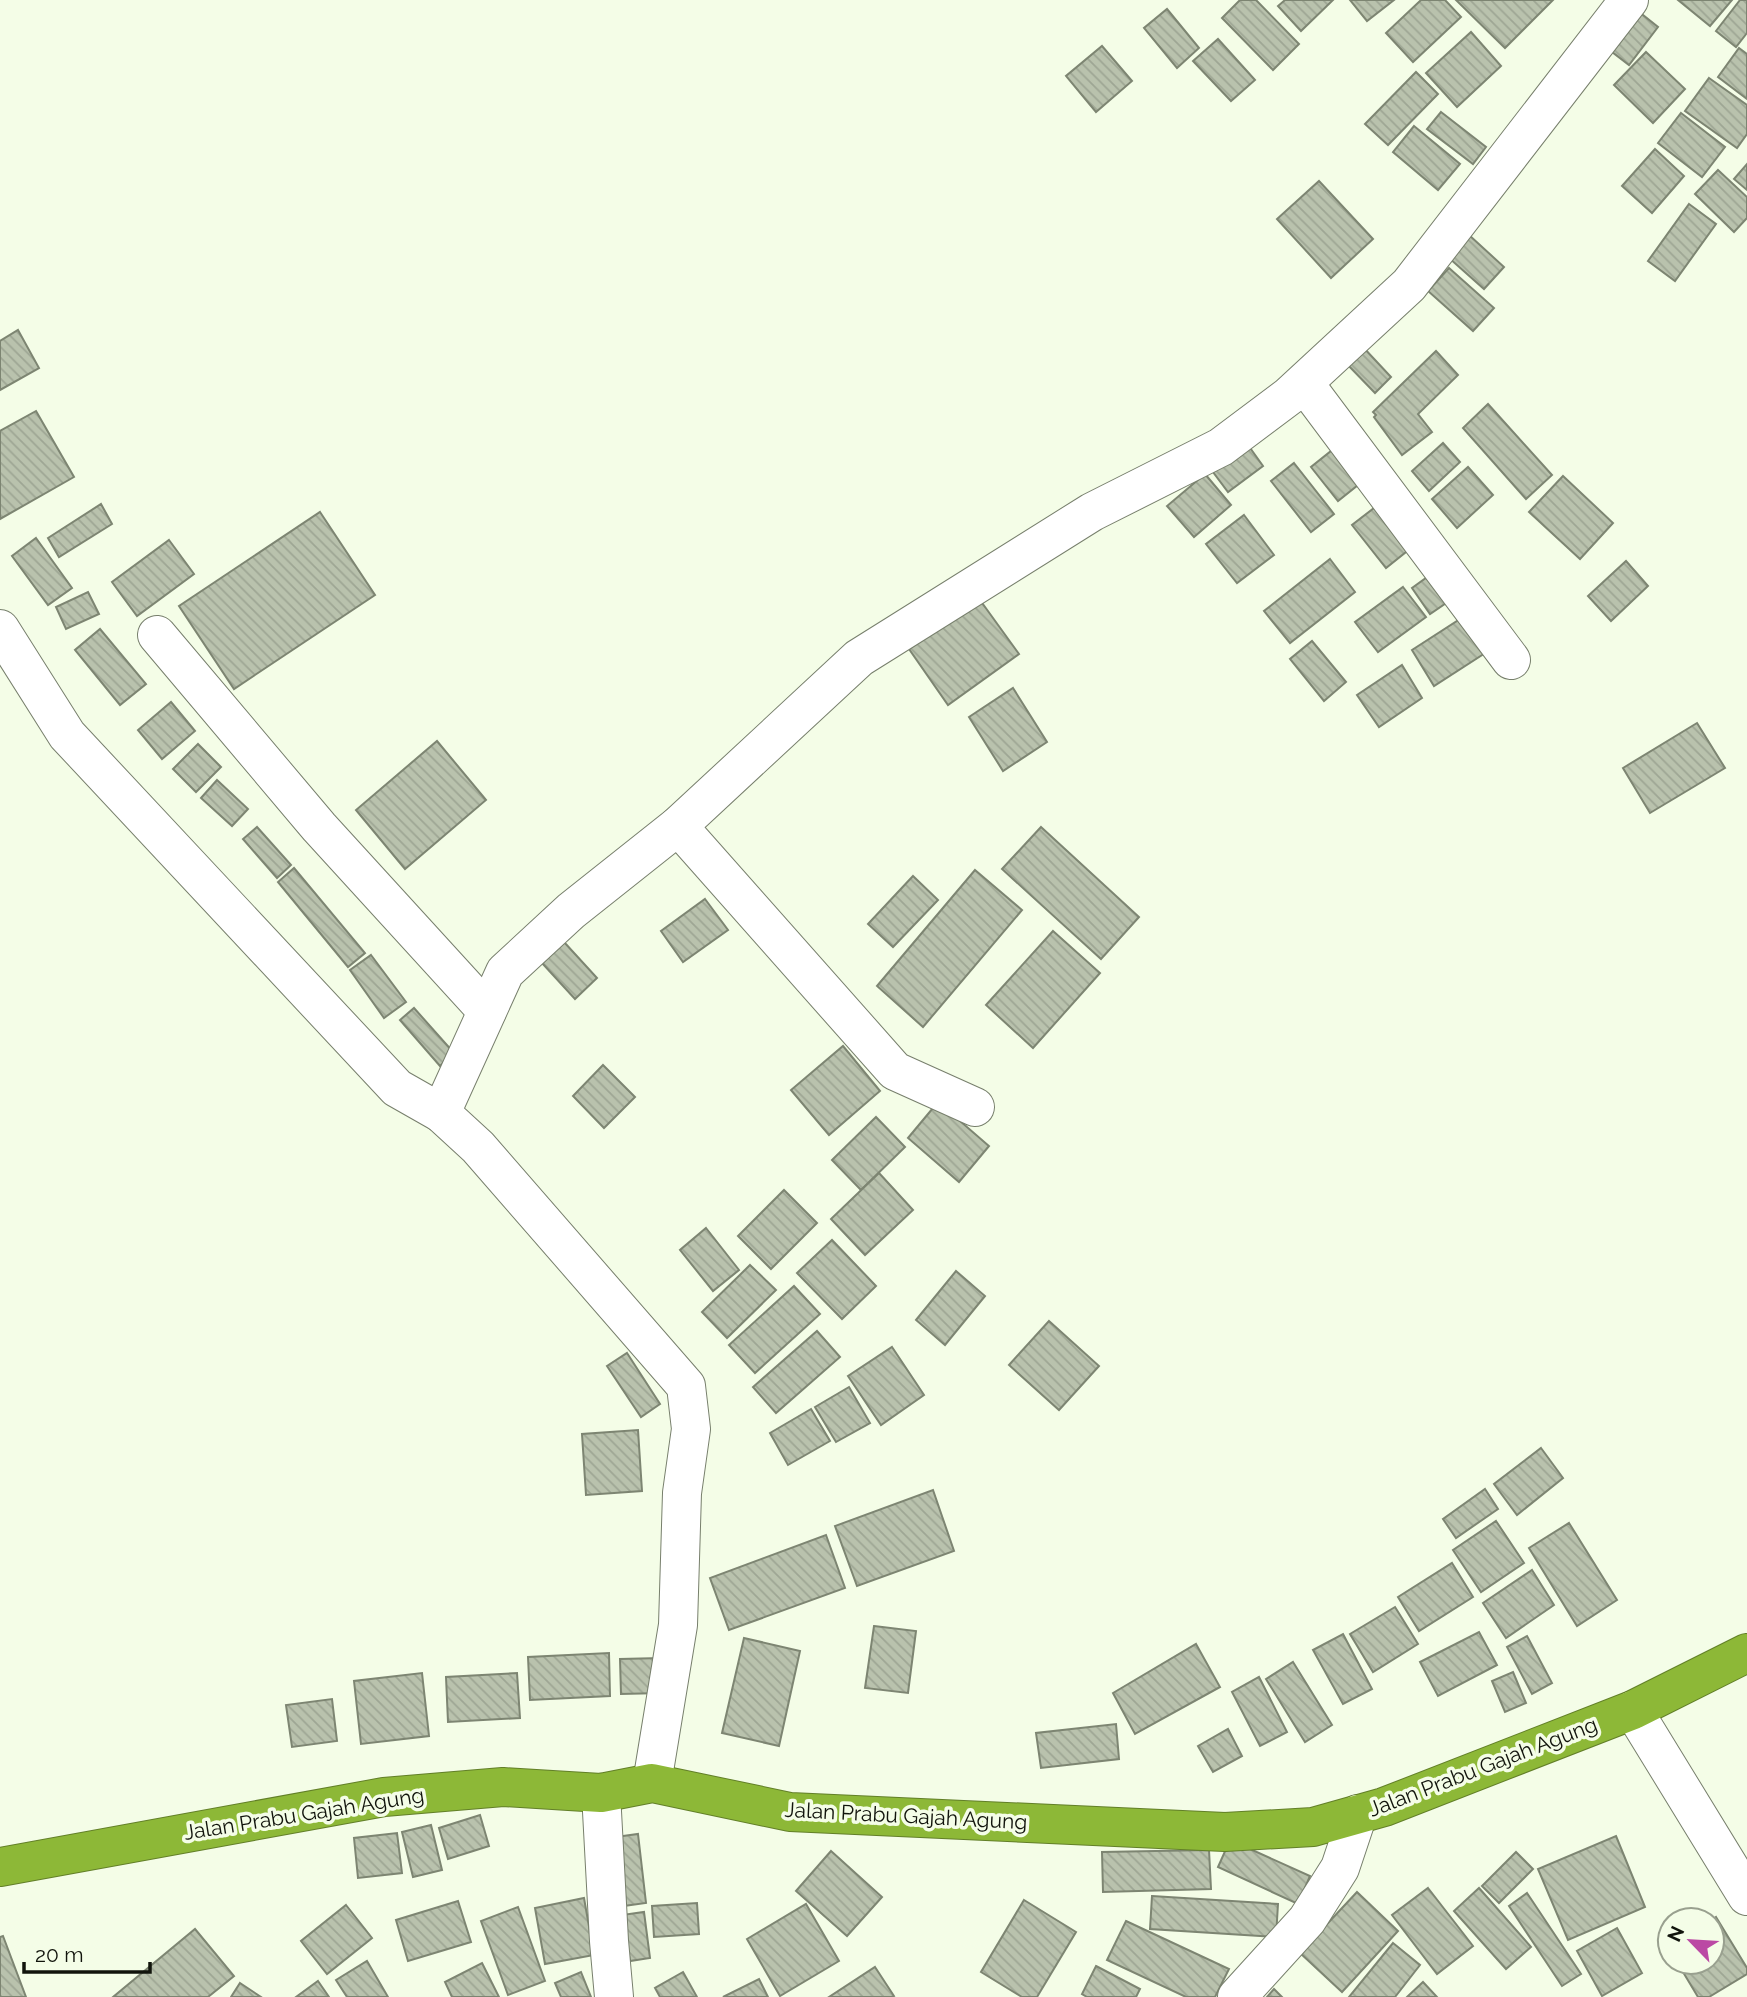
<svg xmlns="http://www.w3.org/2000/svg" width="1747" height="1997" font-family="Raleway,sans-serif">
<defs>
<pattern id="building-back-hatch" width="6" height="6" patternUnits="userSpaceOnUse" patternTransform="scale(1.75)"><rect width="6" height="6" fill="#b9c2ad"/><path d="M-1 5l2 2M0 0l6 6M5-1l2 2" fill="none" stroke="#9ea694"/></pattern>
</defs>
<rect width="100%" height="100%" fill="#f4fde7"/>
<g fill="url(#building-back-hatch)" stroke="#7d8572" stroke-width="2">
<path d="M1240 0H1256L1299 44 1273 70 1222 18Z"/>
<path d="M1285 0H1333L1301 31 1278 6Z"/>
<path d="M1350 0H1394L1367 21Z"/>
<path d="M1421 0H1445L1461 17 1413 62 1386 33Z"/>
<path d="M1456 0H1553L1505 48Z"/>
<path d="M1678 0H1732L1710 26Z"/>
<path d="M1740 0H1747V33L1736 47 1716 31Z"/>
<path d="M1633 7 1658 27 1629 65 1603 45Z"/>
<path d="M1167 9 1199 48 1177 68 1144 28Z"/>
<path d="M1471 32 1501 66 1457 107 1426 73Z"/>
<path d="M1218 39 1255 80 1231 101 1193 61Z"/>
<path d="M1102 46 1132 81 1096 112 1066 76Z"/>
<path d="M1739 48 1747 54V99L1718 77Z"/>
<path d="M1646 52 1685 89 1653 123 1614 85Z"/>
<path d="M1416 72 1438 94 1388 145 1365 124Z"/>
<path d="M1709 78 1747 105V134L1737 148 1685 111Z"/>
<path d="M1441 112 1486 147 1473 164 1427 129Z"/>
<path d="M1681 113 1725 147 1702 177 1658 143Z"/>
<path d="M1414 126 1460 164 1438 190 1393 152Z"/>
<path d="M1655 149 1684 176 1652 213 1622 186Z"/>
<path d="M1747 164V190L1734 179Z"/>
<path d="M1718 170 1747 197V218L1734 232 1695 194Z"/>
<path d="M1319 181 1373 239 1331 278 1277 219Z"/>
<path d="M1689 204 1716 224 1675 281 1648 261Z"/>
<path d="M1469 235 1504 267 1484 289 1449 258Z"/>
<path d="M1449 268 1494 308 1473 331 1428 291Z"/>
<path d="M18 330 39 368 0 390V341Z"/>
<path d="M1362 346 1391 377 1375 393 1345 362Z"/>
<path d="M1436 351 1458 375 1418 414 1432 432 1402 455 1374 417 1376 415 1373 412Z"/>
<path d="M1488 404 1552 475 1526 499 1463 428Z"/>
<path d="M36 411 74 477 0 519V431Z"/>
<path d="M1243 438 1263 466 1228 492 1207 464Z"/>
<path d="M1341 443 1368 477 1338 501 1311 467Z"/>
<path d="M1443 443 1460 462 1429 491 1412 471Z"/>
<path d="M1294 463 1334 514 1311 532 1271 481Z"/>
<path d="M1468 467 1493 495 1457 528 1432 499Z"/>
<path d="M1205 474 1231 505 1194 537 1167 506Z"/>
<path d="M1563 476 1613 523 1580 559 1529 512Z"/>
<path d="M1383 501 1416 544 1386 568 1352 525Z"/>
<path d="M101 504 112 524 59 557 48 538Z"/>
<path d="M320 512 375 595 234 689 179 606Z"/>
<path d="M1244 515 1274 555 1237 583 1206 544Z"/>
<path d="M36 538 72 588 48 605 12 556Z"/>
<path d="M169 540 194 574 137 616 112 582Z"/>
<path d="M1330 559 1355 592 1290 643 1264 611Z"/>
<path d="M1626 561 1648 586 1611 621 1588 596Z"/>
<path d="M1437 570 1455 597 1430 614 1412 588Z"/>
<path d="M1403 587 1426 617 1378 652 1355 622Z"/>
<path d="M88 592 99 614 66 629 56 607Z"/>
<path d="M980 600 1019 654 948 705 909 649Z"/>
<path d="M1471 612 1493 648 1434 686 1412 650Z"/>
<path d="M100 629 146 684 120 705 75 650Z"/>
<path d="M1312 641 1346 682 1324 701 1290 659Z"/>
<path d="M1402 665 1422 698 1379 727 1357 695Z"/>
<path d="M1013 688 1047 742 1003 771 969 717Z"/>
<path d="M171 702 195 731 162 759 138 730Z"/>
<path d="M1697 723 1725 768 1650 813 1623 768Z"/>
<path d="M437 741 486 800 405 869 356 810Z"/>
<path d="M198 744 221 767 196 792 173 769Z"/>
<path d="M217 780 248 809 232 826 201 798Z"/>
<path d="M257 827 291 865 277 878 243 839Z"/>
<path d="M1041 827 1139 917 1101 959 1002 869Z"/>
<path d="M294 868 365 953 348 967 278 882Z"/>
<path d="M975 870 1022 910 923 1027 877 986Z"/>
<path d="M913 876 938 900 893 947 868 924Z"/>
<path d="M705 899 728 930 683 962 661 931Z"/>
<path d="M1053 931 1100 973 1033 1048 986 1005Z"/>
<path d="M564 942 597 978 575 999 542 963Z"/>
<path d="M371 955 406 1002 384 1018 350 970Z"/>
<path d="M414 1008 454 1053 440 1066 400 1020Z"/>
<path d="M843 1046 880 1091 829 1135 791 1090Z"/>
<path d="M603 1065 635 1097 604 1128 573 1096Z"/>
<path d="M938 1102 989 1146 959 1182 908 1138Z"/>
<path d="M876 1117 905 1147 861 1190 832 1160Z"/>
<path d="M879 1173 913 1210 865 1255 831 1219Z"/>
<path d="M784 1190 817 1223 771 1269 738 1236Z"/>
<path d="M706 1228 739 1270 713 1291 680 1250Z"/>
<path d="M832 1240 876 1286 842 1319 797 1273Z"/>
<path d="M750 1265 776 1290 727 1338 702 1312Z"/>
<path d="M956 1271 985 1296 945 1345 916 1320Z"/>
<path d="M794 1286 820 1314 755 1373 729 1345Z"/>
<path d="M1049 1321 1099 1366 1059 1410 1009 1365Z"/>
<path d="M817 1331 840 1357 776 1413 753 1387Z"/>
<path d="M892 1347 924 1395 881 1425 848 1376Z"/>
<path d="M627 1353 660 1404 641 1417 607 1366Z"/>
<path d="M849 1387 870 1423 836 1442 815 1407Z"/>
<path d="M811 1409 830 1441 788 1465 770 1433Z"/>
<path d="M638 1430 642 1491 586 1495 582 1434Z"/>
<path d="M1541 1448 1563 1478 1517 1515 1494 1484Z"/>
<path d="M1485 1489 1498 1509 1456 1538 1443 1519Z"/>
<path d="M933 1490 954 1551 857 1586 835 1526Z"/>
<path d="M1496 1521 1524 1563 1481 1592 1453 1550Z"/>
<path d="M1569 1523 1617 1600 1577 1626 1529 1548Z"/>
<path d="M826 1535 845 1588 729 1630 710 1578Z"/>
<path d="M1452 1563 1473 1597 1419 1631 1398 1597Z"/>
<path d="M1532 1570 1554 1605 1506 1638 1483 1603Z"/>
<path d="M1395 1607 1418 1644 1373 1672 1350 1634Z"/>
<path d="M874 1626 916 1631 908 1693 865 1688Z"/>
<path d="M1479 1632 1497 1665 1438 1696 1420 1662Z"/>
<path d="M1343 1634 1372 1689 1343 1704 1313 1650Z"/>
<path d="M1527 1636 1552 1683 1532 1694 1507 1647Z"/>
<path d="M744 1638 800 1651 779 1746 722 1733Z"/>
<path d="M1196 1644 1220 1687 1135 1734 1113 1693Z"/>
<path d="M609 1653 610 1696 530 1700 528 1657Z"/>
<path d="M661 1658 662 1693 621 1694 620 1659Z"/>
<path d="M1293 1662 1332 1725 1305 1742 1266 1679Z"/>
<path d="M1513 1672 1526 1703 1505 1712 1492 1681Z"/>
<path d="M422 1673 429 1736 361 1744 354 1681Z"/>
<path d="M517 1673 520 1718 448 1722 446 1677Z"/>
<path d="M1259 1677 1287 1732 1260 1746 1232 1692Z"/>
<path d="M332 1699 337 1741 292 1747 286 1705Z"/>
<path d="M1116 1724 1119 1759 1041 1768 1036 1733Z"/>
<path d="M1228 1729 1242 1756 1213 1772 1198 1746Z"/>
<path d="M480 1815 489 1846 448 1859 439 1828Z"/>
<path d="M431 1825 442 1870 413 1877 402 1832Z"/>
<path d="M397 1833 402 1873 358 1878 354 1838Z"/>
<path d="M638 1834 646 1903 616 1907 608 1838Z"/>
<path d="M1616 1836 1645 1907 1568 1940 1538 1869Z"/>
<path d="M1230 1840 1310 1876 1298 1904 1218 1867Z"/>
<path d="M1209 1850 1211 1889 1103 1892 1102 1852Z"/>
<path d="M831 1851 882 1897 847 1936 796 1891Z"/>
<path d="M1516 1852 1533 1869 1499 1903 1482 1886Z"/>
<path d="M1428 1888 1473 1946 1437 1974 1392 1915Z"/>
<path d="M1479 1888 1531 1947 1506 1969 1454 1911Z"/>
<path d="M1357 1892 1398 1931 1342 1992 1300 1953Z"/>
<path d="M1527 1893 1581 1974 1562 1986 1509 1906Z"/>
<path d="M1152 1896 1278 1904 1276 1937 1150 1929Z"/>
<path d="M584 1898 594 1955 545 1964 535 1908Z"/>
<path d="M1024 1900 1076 1932 1037 1997H1022L981 1972Z"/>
<path d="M458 1901 471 1942 408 1961 396 1920Z"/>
<path d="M697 1903 699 1934 654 1937 652 1906Z"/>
<path d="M806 1904 839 1961 780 1996 747 1939Z"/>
<path d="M346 1905 372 1938 327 1974 301 1941Z"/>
<path d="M518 1907 545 1981 508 1995 481 1921Z"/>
<path d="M644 1912 650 1958 630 1961 622 1915Z"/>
<path d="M1716 1917 1747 1968V1974L1709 1997H1698L1677 1962H1712V1920Z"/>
<path d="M1126 1921 1229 1969 1215 1997H1186L1107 1960Z"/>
<path d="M1617 1928 1642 1973 1602 1996 1577 1951Z"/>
<path d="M195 1929 234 1976 208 1997H113Z"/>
<path d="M3 1936 26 1997H0V1937Z"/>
<path d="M1393 1943 1420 1965 1395 1997H1349Z"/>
<path d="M367 1961 388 1997H347L336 1980Z"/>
<path d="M482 1963 499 1997H452L445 1982Z"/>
<path d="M1096 1966 1140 1989 1136 1997H1087L1082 1994Z"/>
<path d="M875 1967 894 1996 892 1997H829Z"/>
<path d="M581 1972 591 1997H561L555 1983Z"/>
<path d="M683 1972 697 1997H660L655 1988Z"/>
<path d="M759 1979 768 1997H723Z"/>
<path d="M318 1981 329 1997H296Z"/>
<path d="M1423 1982 1437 1997H1407Z"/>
<path d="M240 1983 261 1997H231Z"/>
<path d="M1274 1989 1282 1997H1267Z"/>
</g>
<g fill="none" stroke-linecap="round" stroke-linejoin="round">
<g stroke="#777f6c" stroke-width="40">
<g id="minor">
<path d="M1304 383 1511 660"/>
<path d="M0 629 67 735 397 1088 441 1113"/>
<path d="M157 635 319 827 487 1011"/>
<path d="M678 826 895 1071 975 1107"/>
<path d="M1633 1710 1747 1896"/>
<path d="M652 1783 678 1625 682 1493 691 1429 686 1386 478 1147 441 1113 505 972 571 911 678 826 859 658 1092 512 1221 447 1289 396 1409 285 1629 0"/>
<path d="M601 1793 609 1941 614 1997"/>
<path d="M1237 1997 1307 1920 1340 1868 1358 1814"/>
</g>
</g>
<g stroke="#627f28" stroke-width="40">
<path id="highway" d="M0 1867 384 1797 503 1787 601 1793 652 1783 790 1812 1225 1832 1313 1827 1384 1807 1633 1710 1747 1653"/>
</g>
<use href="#minor" stroke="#fff" stroke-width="38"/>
<use href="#highway" stroke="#8db837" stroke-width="38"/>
</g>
<g text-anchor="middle" stroke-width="7" stroke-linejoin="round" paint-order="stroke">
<g font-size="21" fill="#11140c" stroke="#f4fde7">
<text transform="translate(1483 1767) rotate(-21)" y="7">Jalan Prabu Gajah Agung</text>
<text transform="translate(304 1814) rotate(-9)" y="7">Jalan Prabu Gajah Agung</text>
<text transform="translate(906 1816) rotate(3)" y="7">Jalan Prabu Gajah Agung</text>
</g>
</g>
<g transform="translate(1691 1941) rotate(295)"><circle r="33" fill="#f4fde7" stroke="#99a08f" stroke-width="2"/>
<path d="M0-5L12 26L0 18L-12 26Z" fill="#bb49a4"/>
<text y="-10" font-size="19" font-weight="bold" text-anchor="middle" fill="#11140c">N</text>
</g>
<path d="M24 1962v10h126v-10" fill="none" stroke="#11140c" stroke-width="3.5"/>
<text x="35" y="1962" font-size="21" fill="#11140c" stroke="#f4fde7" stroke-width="5" paint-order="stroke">20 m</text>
</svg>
